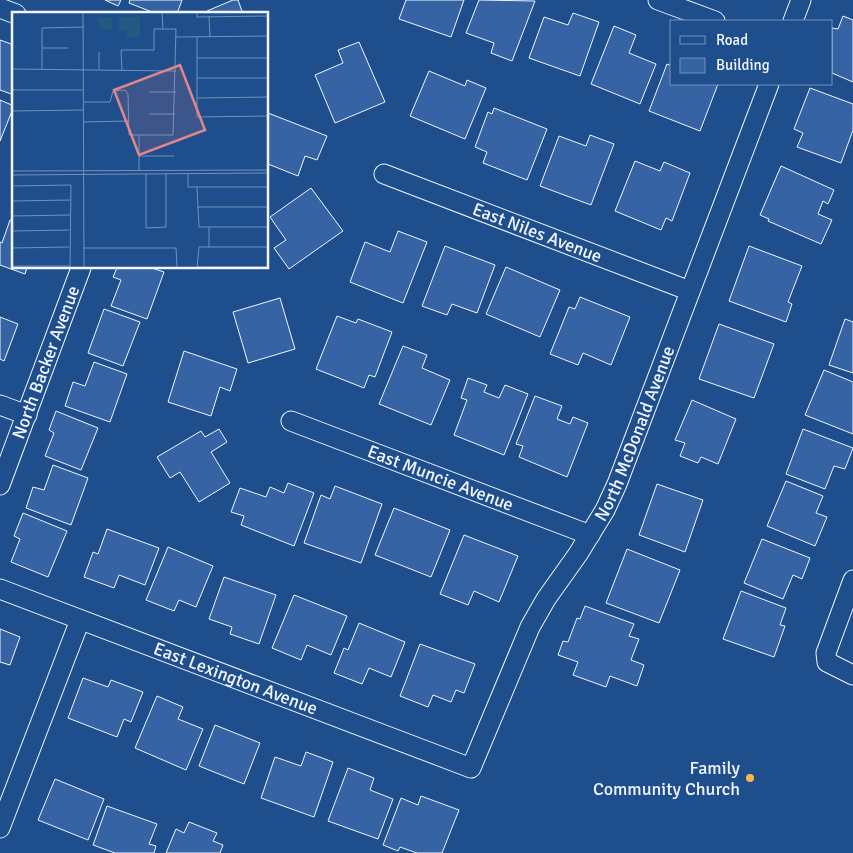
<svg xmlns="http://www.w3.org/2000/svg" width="853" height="853" font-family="Signika,sans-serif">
<rect width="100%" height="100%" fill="#1f4e8c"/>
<g fill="#3563a3" stroke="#f2f6ff">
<path d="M105 0H121L118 6Z"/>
<path d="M130 0H182L177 14H157L129 3Z"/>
<path d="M233 0H238L243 14H208L207 11Z"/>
<path d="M406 0H464L451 37 399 19Z"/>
<path d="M479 0 535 1 512 61 491 53 494 43 466 33Z"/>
<path d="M573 13 599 22 580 76 529 58 544 17 568 25Z"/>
<path d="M843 16 853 20V82L832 73V28L838 29Z"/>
<path d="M614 26 636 35 629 53 656 64 640 104 591 84Z"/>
<path d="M0 40 14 45V95L0 90Z"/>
<path d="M359 42 385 102 335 123 315 75 343 63 338 50Z"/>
<path d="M667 64 672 66V84H718L700 131 649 111Z"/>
<path d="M429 71 465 86 467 80 486 88 465 139 410 116Z"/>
<path d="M810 88 853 104V130L841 163 797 147 803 133 794 129Z"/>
<path d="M0 100 14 106 0 141Z"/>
<path d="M494 108 547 129 527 180 483 163 487 152 475 147 488 112 492 114Z"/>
<path d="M268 113 327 136 317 160 305 156 298 176 268 164Z"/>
<path d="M590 135 614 144 591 205 540 186 559 136 586 146Z"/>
<path d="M635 161 660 171 664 162 690 173 672 221 666 218 661 230 615 211Z"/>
<path d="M781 166 834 190 828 204 823 201 818 214 832 220 821 244 768 221 769 219 760 215Z"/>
<path d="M311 188 343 231 289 269 274 248 286 240 270 217Z"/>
<path d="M10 220 14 221V268H27L25 274 0 265V242L2 243Z"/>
<path d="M398 231 427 242 403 303 350 282 365 242 390 252Z"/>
<path d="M445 246 495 265 477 313 452 304 447 315 422 306Z"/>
<path d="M749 246 802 266 788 302 792 304 786 322 729 301Z"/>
<path d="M506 267 560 290 540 337 486 314Z"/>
<path d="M117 268H152L164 272 147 319 111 306 121 280 113 277Z"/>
<path d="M580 297 630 317 611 365 583 353 578 365 550 354 569 307 575 309Z"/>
<path d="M280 298 295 349 248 363 233 312Z"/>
<path d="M104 309 140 322 123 366 88 353Z"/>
<path d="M337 316 356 323 358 319 392 332 375 377 369 375 364 388 316 369Z"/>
<path d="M0 317 18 324 4 361 0 359Z"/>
<path d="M845 319 853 322V373L829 365Z"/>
<path d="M719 324 774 344 754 398 699 379Z"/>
<path d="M403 346 427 355 422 368 450 380 431 425 379 404Z"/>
<path d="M184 351 237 369 230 391 220 387 211 416 168 402Z"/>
<path d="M94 362 127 374 110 422 65 406 73 382 85 386Z"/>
<path d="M824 370 853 382V434L805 415Z"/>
<path d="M468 378 487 385 484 392 499 398 505 385 528 394 504 455 454 435 467 400 461 398Z"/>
<path d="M535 396 562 406 557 419 570 424 573 417 588 423 567 477 519 457 523 446 516 444Z"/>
<path d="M692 400 736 419 718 464 701 457 698 463 680 456 685 443 675 440Z"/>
<path d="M56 411 98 428 81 470 45 456 54 433 49 430Z"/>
<path d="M219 429 227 442 211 452 230 483 199 502 180 472 170 478 157 457 201 431 205 437Z"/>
<path d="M803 429 853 448 845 469 834 466 825 489 786 474Z"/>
<path d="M53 465 88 478 71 525 26 508 33 487 44 490Z"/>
<path d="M786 481 823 496 816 513 827 517 815 546 767 526Z"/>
<path d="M288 483 314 493 294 546 241 525 244 516 231 512 240 488 266 497 270 487 284 493Z"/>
<path d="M657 484 703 500 685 552 639 535Z"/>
<path d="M335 486 382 504 361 563 304 543 321 495 330 499Z"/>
<path d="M394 508 450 530 431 577 375 555Z"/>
<path d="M23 513 67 531 48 577 11 562 20 539 14 536Z"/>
<path d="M107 529 159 548 145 585 119 575 114 588 84 577 93 552 98 554Z"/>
<path d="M464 535 518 556 499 602 474 591 468 605 440 594Z"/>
<path d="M762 539 810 558 802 579 793 575 783 599 744 583Z"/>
<path d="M168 547 213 566 196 607 179 600 174 611 146 600Z"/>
<path d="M627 549 680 570 659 623 606 603Z"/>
<path d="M224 577 276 595 259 644 230 634 232 627 209 619Z"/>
<path d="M741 591 786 608 780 625 785 626 774 657 723 639Z"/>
<path d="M294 595 347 616 331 655 307 645 301 660 272 648Z"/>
<path d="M585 606 634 624 629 636 639 639 631 660 644 665 637 686 610 676 606 687 573 675 578 662 558 655 563 641 568 642 577 618 580 619Z"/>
<path d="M359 623 405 642 391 677 369 668 362 684 334 673 344 648 348 650Z"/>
<path d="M0 629 20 637 10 665 0 662Z"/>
<path d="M420 644 475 664 464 693 456 690 451 702 433 695 428 707 400 696Z"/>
<path d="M83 678 108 687 111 680 143 692 131 722 124 719 117 737 68 718Z"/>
<path d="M157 696 183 707 178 719 203 729 186 770 135 748Z"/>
<path d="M215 725 260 743 244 784 199 766Z"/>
<path d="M306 752 333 762 314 817 261 798 275 757 301 766Z"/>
<path d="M348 768 374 778 370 790 393 799 378 839 328 821Z"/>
<path d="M55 779 104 799 88 840 38 820Z"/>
<path d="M421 796 459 810 442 853H417L400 847 398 851 383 845 401 798 418 805Z"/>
<path d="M107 806 157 824 149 844 156 846 154 853H115L93 845Z"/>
<path d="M189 822 217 833 213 841 223 845 220 853H166L176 829 184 833Z"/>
</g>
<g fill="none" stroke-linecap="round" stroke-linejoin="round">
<g stroke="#f2f6ff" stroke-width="21">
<g id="street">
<path d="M658 0 715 21"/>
<path d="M0 8 16 14"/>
<path d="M793 21 801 0"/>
<path id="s1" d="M384 174 690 291"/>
<path d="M0 405 27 415"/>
<path id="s2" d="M291 421 590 535"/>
<path id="s3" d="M0 485 81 268"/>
<path d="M853 580 826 653 827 662 853 675"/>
<path id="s4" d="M0 589 471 768 530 627 546 599 578 554 605 510 617 484 769 84"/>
<path d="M0 828 80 620"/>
</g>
</g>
<use href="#street" stroke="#1f4e8c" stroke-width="19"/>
</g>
<circle fill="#ffb74d" stroke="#1f4e8c" stroke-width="2" cx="750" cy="778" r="5"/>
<g text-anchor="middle" stroke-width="4" stroke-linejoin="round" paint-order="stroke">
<g font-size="18" fill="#f2f6ff" stroke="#1f4e8c">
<text dy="6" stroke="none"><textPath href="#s1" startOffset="164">East Niles Avenue</textPath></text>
<text dy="6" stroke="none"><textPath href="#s3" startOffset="131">North Backer Avenue</textPath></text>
<text dy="6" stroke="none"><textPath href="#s4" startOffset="878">North McDonald Avenue</textPath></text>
<text dy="6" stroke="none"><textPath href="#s2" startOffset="160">East Muncie Avenue</textPath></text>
<text dy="6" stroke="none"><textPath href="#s4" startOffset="252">East Lexington Avenue</textPath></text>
</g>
<g font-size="18" fill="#f2f6ff" stroke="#1f4e8c" text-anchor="end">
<text x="740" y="774">Family<tspan x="740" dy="21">Community Church</tspan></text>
</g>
</g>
<g transform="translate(12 12)">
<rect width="256" height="256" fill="#1f4e8c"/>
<path d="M85 5 100 6V19L88 16ZM107 5H128V25H115V18L106 19Z" fill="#245a82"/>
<path fill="none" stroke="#7391ba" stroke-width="1" d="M71 0 72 256M150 0 151 17M185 0V5L257 4M197 4 198 25M164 25 257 24M185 25V105L257 104M30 36H56M185 46H257M0 57 164 59M30 57V16L72 15M87 57V40M185 66H257M0 78H71M137 80H164M185 86 257 85M72 90H98L101 79 113 78 116 82 117 123H161L164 17H142V38H109L110 59M0 99 71 98M137 102H163M72 110 117 109M127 123V158M127 144H162M0 159 257 158M134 162V216L154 215V161M176 162V175H257M0 163 257 161M0 174 59 173 58 256M185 175 187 215H257M0 189 58 188M185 195H257M0 204 58 203M0 219 57 218M197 235V215M0 236 57 235M72 236H164L165 256M0 254H58M185 255H257M185 256 187 235H257"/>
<path fill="#e38589" fill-opacity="0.15" stroke="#e38589" stroke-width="2.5" d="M168 53 193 118 127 143 102 78Z"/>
<rect width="256" height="256" fill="none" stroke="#f2f6ff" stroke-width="2.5"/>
</g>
<rect x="670" y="20" width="162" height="65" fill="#1f4e8c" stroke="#7391ba"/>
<rect x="680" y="36" width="25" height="8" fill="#1f4e8c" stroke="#7391ba"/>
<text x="716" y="45" font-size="15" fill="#f2f6ff">Road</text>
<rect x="680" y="58" width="25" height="15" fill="#3563a3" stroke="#7391ba"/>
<text x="716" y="70" font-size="15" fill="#f2f6ff">Building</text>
</svg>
